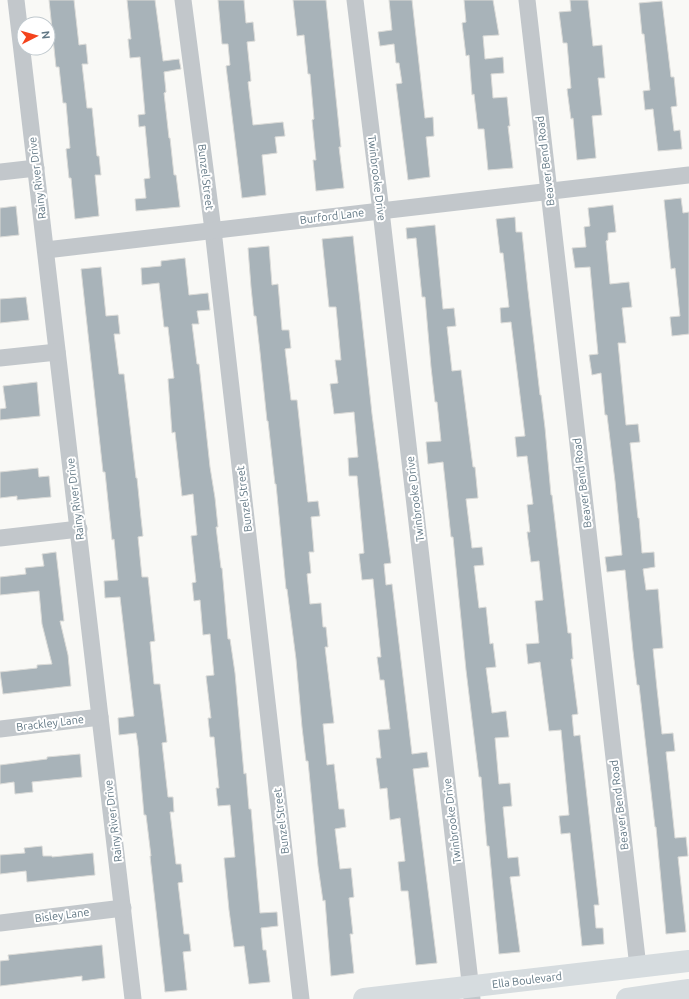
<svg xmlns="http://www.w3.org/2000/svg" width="689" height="999" font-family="Ubuntu,sans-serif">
<rect width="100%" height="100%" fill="#f9f9f6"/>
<g fill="#a8b3b9" stroke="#dbdbd8">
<path d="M49 0H74L79 45 86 44 88 64H82L87 108H92L97 156H99L101 175H95L99 216 75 219 71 178H69L66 149 70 148 66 103H63L59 67H56Z"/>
<path d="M127 0H155L163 60V61L179 59 181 69 164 72 166 92 164 93 169 138H170L174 175H176L180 207 136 211 135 199 146 198 144 179 150 178 145 126 139 127 138 115 145 114 140 57 130 58 128 39H131Z"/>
<path d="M218 0H244L246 23 253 22 255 41 247 42 251 81 248 82 253 125 283 122 285 136 275 137 277 153 262 155 266 195 242 198 226 66 230 65 228 44H222Z"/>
<path d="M293 0H326L341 147H339L344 188 316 191 313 160H316L312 120 314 119 310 74H308L304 35 297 36Z"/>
<path d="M389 0H412L425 118 433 117 434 136 426 137 430 177 408 180 396 84 402 83 399 63H396L394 44 380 46 378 32 392 30Z"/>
<path d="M464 0H493L499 35 483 36 485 59 503 57 504 73 491 74 493 98 507 97 510 126H508L513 168 488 170 484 129H478L474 94 472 95 469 55 466 56 462 23 466 22Z"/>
<path d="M570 0H588L593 46 602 45 605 78H598L602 115 592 116 596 158 577 160 573 118 571 119 567 89 571 88 567 43H563L559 12 571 11Z"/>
<path d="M662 1 671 77H674L677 106 671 107 674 131 680 130 682 149 658 151 653 109 645 110 643 91 650 90 644 34H642L639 3Z"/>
<path d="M681 198 683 213 689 212V334L672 336 670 317 680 316 675 268 671 269 664 200Z"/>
<path d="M613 205 616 232 608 233V240L606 241 610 284 629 282 632 307 622 308 626 343H618L626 425 638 424 640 442 630 443 638 518H639L642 553 654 552 655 567 643 569 646 590 658 589 663 648 653 649 657 689 662 734 673 733 675 751 666 752 675 838 686 837 688 856 678 857 686 932 666 934 656 827H655L639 685H637L633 651 625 570 607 572 605 557 622 555 615 481 607 415H605L601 373 592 375 589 355 598 354 590 267 575 268 572 248 586 247 584 227 590 226 588 208Z"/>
<path d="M16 206 19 235 0 237V208Z"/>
<path d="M515 217 516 232H522L528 291 540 395H541L545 428 551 495H552L568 633H571L573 659H571L578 714 572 715 574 736 580 735 584 770 599 905H594L596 928H603L604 944 582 946 570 833 561 834 559 816 569 815 561 730 549 731 540 662 528 664 526 644 539 643 535 601 543 600 539 561 531 562 527 532H530L527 505 533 504 527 456 517 457 515 437 525 436 511 322 501 323 500 308 509 307 503 253H500L496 219Z"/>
<path d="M435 225 443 309 454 308 456 326 447 327 452 371 461 370 473 467H475L478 498 466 499 472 548 482 547 484 565 474 566 479 608 486 607 490 644 493 643 496 667 486 668 492 713 506 711 509 737 495 738 499 784 510 783 512 806 503 807 508 858 518 857 520 876 510 877 520 952 499 954 489 846H487L481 777H479L466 670 453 537H451L443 462 428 464 426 442 441 441 437 402H435L431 367 425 297H422L416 238 407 239 406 228Z"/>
<path d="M353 236 372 414 391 563 384 564 386 585 392 584 412 754 427 752 429 767 413 769 437 963 416 965 408 891H401L398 862 405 861 400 818 390 820 387 788 380 789 376 758H381L378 730 390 729 384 680H380L377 657H381L373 579 362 580 359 554 364 553 357 476H349L348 458 358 457 354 412 334 414 330 384 338 383 335 360H341L336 307H329L322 239Z"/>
<path d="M269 246 272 285 278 284 282 330H289L291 348 285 349 291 400H297L308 502 318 501 320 516 311 517 314 552H309L311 573 307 574 310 604 321 603 323 627H326L328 647H325L334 723 323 724 327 765 334 764 339 809H344L346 827 335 829 340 869 351 868 354 897 349 898 353 934H350L354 973 331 976 325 900 323 901 318 866 308 761H306L302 727 296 659 287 589H286L276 484H275L268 421H267L260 352 256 316H254L251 287 248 248Z"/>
<path d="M185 258 189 295 208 293 210 310 197 311 199 324H192L197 364H199L210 467 215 498 218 527H216L221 568H222L228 639H230L235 673 244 774 246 773 249 809H251L260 913 277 912 278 926 261 928 263 950H266L270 982 249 984 244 946 234 947 229 910 224 858 235 857 230 805 218 806 216 788H219L214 737H210L208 718H211L206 676 214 675 210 634 203 635 200 600 194 601 192 583 196 582 191 536 197 535 193 494 182 496 175 432 172 433 168 379 174 378 168 327H164L159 283 142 285 141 268 161 266V261Z"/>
<path d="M101 267 106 316 118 315 120 334H114L119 374H124L136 478H137L141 518 143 536 138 537 142 577H148L153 623 155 641 150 642 154 684H160L167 742 162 743 168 797H173L174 812H170L176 864H181L183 882 178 883 184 934H189L191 951 183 952 187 990 165 992 150 856H151L146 815H144L138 746 136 733 119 735 118 718 134 716 120 597 105 598 104 581 118 580 114 539 112 540 105 472H103L81 269Z"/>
<path d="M26 297 29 320 0 323V299Z"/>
<path d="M37 382 40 416 0 420V409L6 408 3 386Z"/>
<path d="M38 468 39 477 49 476 51 497 17 500V496L0 498V472Z"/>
<path d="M56 552 64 621H60L68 655 71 686 3 694 0 672 37 668V665L52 664 42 624 39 591 0 595V577L26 574 25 568 44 566 42 554Z"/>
<path d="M80 754 82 777 32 782 33 792 15 794 14 782 0 784V765L47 759V757Z"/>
<path d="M42 846 43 856H52V857L93 853 95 875 27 882 26 871 0 874V855L25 853 24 848Z"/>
<path d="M102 945 105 978 82 981V976L0 986V961L9 960 8 955Z"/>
</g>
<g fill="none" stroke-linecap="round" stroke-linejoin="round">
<g stroke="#c2c7cb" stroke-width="17">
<path d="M16 0 133 999"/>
<path d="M183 0 213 230 301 999"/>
<path d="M355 0 381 211 472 999"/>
<path d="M527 0 638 967"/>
<path d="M0 172 36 168"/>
<path d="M46 250 689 175"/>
<path d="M0 358 57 352"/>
<path d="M0 538 79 529"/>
<path d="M0 729 100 717"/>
<path d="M0 923 123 908"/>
</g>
<g stroke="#d6dcdf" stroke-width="22">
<path d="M364 999 689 961"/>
<path d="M627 999 689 990"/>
</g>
</g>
<g text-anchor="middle" stroke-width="4" stroke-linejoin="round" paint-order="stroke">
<g font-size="11" fill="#617784" stroke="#fff">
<text transform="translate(545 161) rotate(-97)" y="4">Beaver Bend Road</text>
<text transform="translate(206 177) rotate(83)" y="4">Bunzel Street</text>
<text transform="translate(37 178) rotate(-97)" y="4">Rainy River Drive</text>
<text transform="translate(377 178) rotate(83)" y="4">Twinbrooke Drive</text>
<text transform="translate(332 216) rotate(-7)" y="4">Burford Lane</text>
<text transform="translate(582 483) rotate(-97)" y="4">Beaver Bend Road</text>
<text transform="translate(75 499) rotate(-97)" y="4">Rainy River Drive</text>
<text transform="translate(244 499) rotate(-97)" y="4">Bunzel Street</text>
<text transform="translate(415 499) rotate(-97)" y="4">Twinbrooke Drive</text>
<text transform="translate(50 723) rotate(-7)" y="4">Brackley Lane</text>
<text transform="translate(619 805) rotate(-97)" y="4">Beaver Bend Road</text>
<text transform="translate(113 821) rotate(-97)" y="4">Rainy River Drive</text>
<text transform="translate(281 821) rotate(-97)" y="4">Bunzel Street</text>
<text transform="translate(452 821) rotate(-97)" y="4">Twinbrooke Drive</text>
<text transform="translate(62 915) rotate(-7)" y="4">Bisley Lane</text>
<text transform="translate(527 980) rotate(-7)" y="4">Ella Boulevard</text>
</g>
</g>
<g transform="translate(36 36) rotate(84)"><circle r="19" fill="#ffffff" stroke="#c0c9ce"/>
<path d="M0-3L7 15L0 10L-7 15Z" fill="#f4431c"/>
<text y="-6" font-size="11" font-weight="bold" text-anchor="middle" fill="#617784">N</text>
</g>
</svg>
